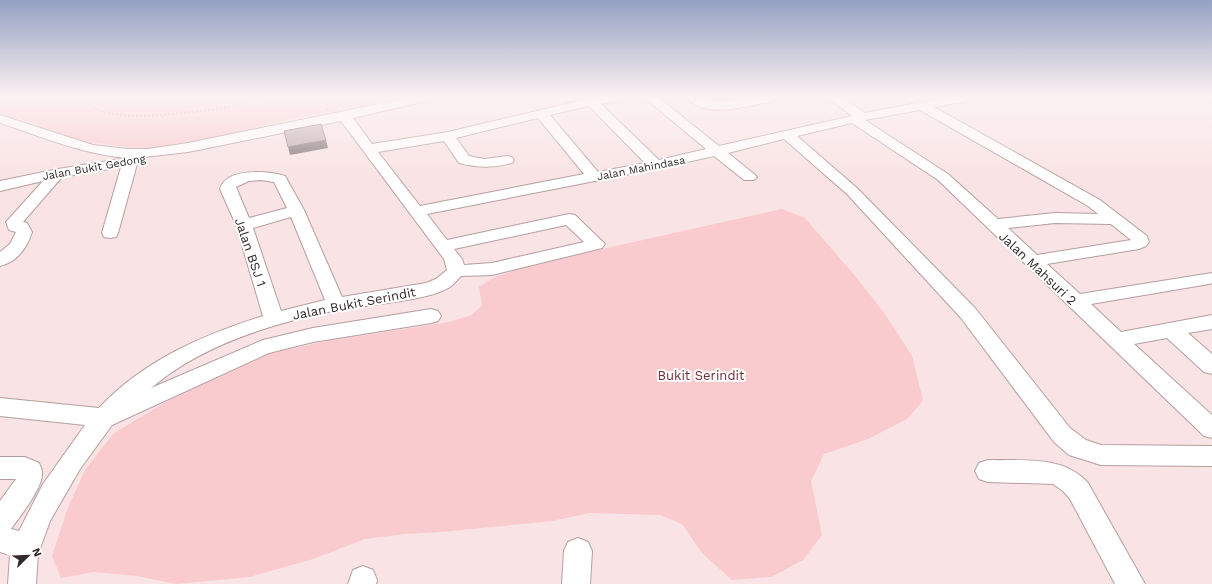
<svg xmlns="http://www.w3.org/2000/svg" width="1212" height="584" font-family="'Work Sans',sans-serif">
<rect width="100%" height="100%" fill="#f9e3e4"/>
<g fill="#f9cbce">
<path d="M0 98H404L278 122 190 144 150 148 129 147 79 141 32 123 0 114Z"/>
<path d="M782 209 805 218 856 277 885 314 912 356 923 401 907 419 868 439 824 454 811 481 822 535 803 560 771 577 732 580 702 553 682 524 660 515 589 513 552 521 440 532 405 534 365 539 313 559 250 577 176 584 137 576 94 572 61 578 52 556 67 510 85 470 114 433 171 399 222 374 272 353 327 341 449 322 472 315 482 305 479 287 493 278 526 266Z"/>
</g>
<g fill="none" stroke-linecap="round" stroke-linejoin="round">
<g stroke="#b39fa0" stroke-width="2">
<g id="minor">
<path d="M408 98H428L426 101 353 118 372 144 448 132 592 98H619L617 101 601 104 659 160 706 149 645 98H659L719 146 852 116 829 98H843L865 113 943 98H969L967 101 934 107 1100 200 1147 236 1149 242 1146 246 1139 249 1047 264 1080 294 1212 273V283L1209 284 1091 304 1121 332 1212 315V329L1188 333 1212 354V374L1204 372 1167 338 1134 344 1212 415V438L1204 436 938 180 852 123 797 136 857 188 975 308 1070 428 1086 440 1101 445 1212 446V466L1101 465 1069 455 1054 442 961 318 847 194 784 139 728 153 754 174 757 177 754 180H744L714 156 656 169 427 214 447 240 569 214 575 215 605 244 602 248 492 275 461 276C457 280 454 284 450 287 429 301 364 305 337 310 273 323 201 345 151 388L263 340 313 328 431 309 438 311 441 316 438 321 431 323 313 342 269 353 112 425 80 469 50 521 38 554 36 584H8L10 555 0 552V501L16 479H0V457H25L39 463C40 466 42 469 42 472 44 487 20 516 11 529L19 531 43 484 85 425 0 416V398L99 408C143 361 202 335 263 316L236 225 220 189C226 167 269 171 285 176L304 210 342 297 426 283 436 279 447 270 444 259 341 121 188 152 136 158 140 161 137 164 118 233 116 237 110 238 104 237 102 233 121 167 62 177 23 222 27 223 32 232C27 248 17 262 0 266V252L10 244 16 232 9 230 6 222 43 181 0 191V181L58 169 127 158C82 154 42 137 0 123V115L93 145 128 149H148L188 143ZM589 106 645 163 598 172 550 115ZM920 110 1088 206 1098 214 1055 213 998 219 948 174 865 120ZM538 118 584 174 420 206 378 152 444 141 459 163C477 168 494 168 512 163L514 160 512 157 507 156 484 159 469 156 456 138ZM261 180 274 182 287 208 249 218 236 187 249 181ZM291 217 325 300 281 311 253 228ZM1055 223 1111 224 1131 240 1037 255 1008 228ZM566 225 584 242 492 263 464 265 462 259 454 249Z"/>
<path d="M688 98H704L721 102 750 98H775L769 102C749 106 702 119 688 98Z"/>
<path d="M988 460C1023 461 1063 455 1088 483L1145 584H1115L1070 499 1063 491 1053 484 988 482 979 479 975 471 979 463Z"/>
<path d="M578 538 588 542 592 551 590 584H562L564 551 568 542Z"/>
<path d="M363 566 373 570 377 580 376 584H348L353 570Z"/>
</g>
</g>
<g stroke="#b5a3a4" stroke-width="2" stroke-dasharray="1.5 2.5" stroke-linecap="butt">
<path d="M86 98C89 101 92 107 96 109 127 125 235 108 269 98"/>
<path d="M327 110 328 98"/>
</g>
<use href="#minor" fill="#fff" fill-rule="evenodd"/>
</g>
<path fill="#a49293" d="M709 98H736L721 100Z"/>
<g fill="#867778">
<path d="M721 98H736L721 100Z"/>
<path d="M326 140 328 148 290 155 288 147Z"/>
</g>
<path fill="#bfaaab" stroke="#867778" d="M321 124 326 140 288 147 284 131Z"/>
<linearGradient id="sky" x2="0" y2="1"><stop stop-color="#94a1c2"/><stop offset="0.54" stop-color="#fcf2f3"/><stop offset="1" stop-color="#fcf2f3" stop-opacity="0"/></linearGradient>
<rect width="1212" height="180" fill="url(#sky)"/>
<g text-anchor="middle" stroke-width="4" stroke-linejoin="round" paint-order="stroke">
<g font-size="11" fill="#32292a" stroke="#fff">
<text transform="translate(94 167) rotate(-10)" y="4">Jalan Bukit Gedong</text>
<text transform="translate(641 168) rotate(-11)" y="4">Jalan Mahindasa</text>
</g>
<g font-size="13" fill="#32292a" stroke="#fff">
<text transform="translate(251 252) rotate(71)" y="5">Jalan BSJ 1</text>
<text transform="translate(1038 268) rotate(43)" y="5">Jalan Mahsuri 2</text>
<text transform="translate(354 303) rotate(-11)" y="5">Jalan Bukit Serindit</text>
</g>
<g font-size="13" fill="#702e37" stroke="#fff">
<text x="701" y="380">Bukit Serindit</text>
</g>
</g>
<g transform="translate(28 556) rotate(67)" stroke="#ffffff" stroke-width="3" paint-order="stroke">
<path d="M0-3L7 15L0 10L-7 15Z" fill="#32292a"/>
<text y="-6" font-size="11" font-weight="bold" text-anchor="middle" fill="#32292a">N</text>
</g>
</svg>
